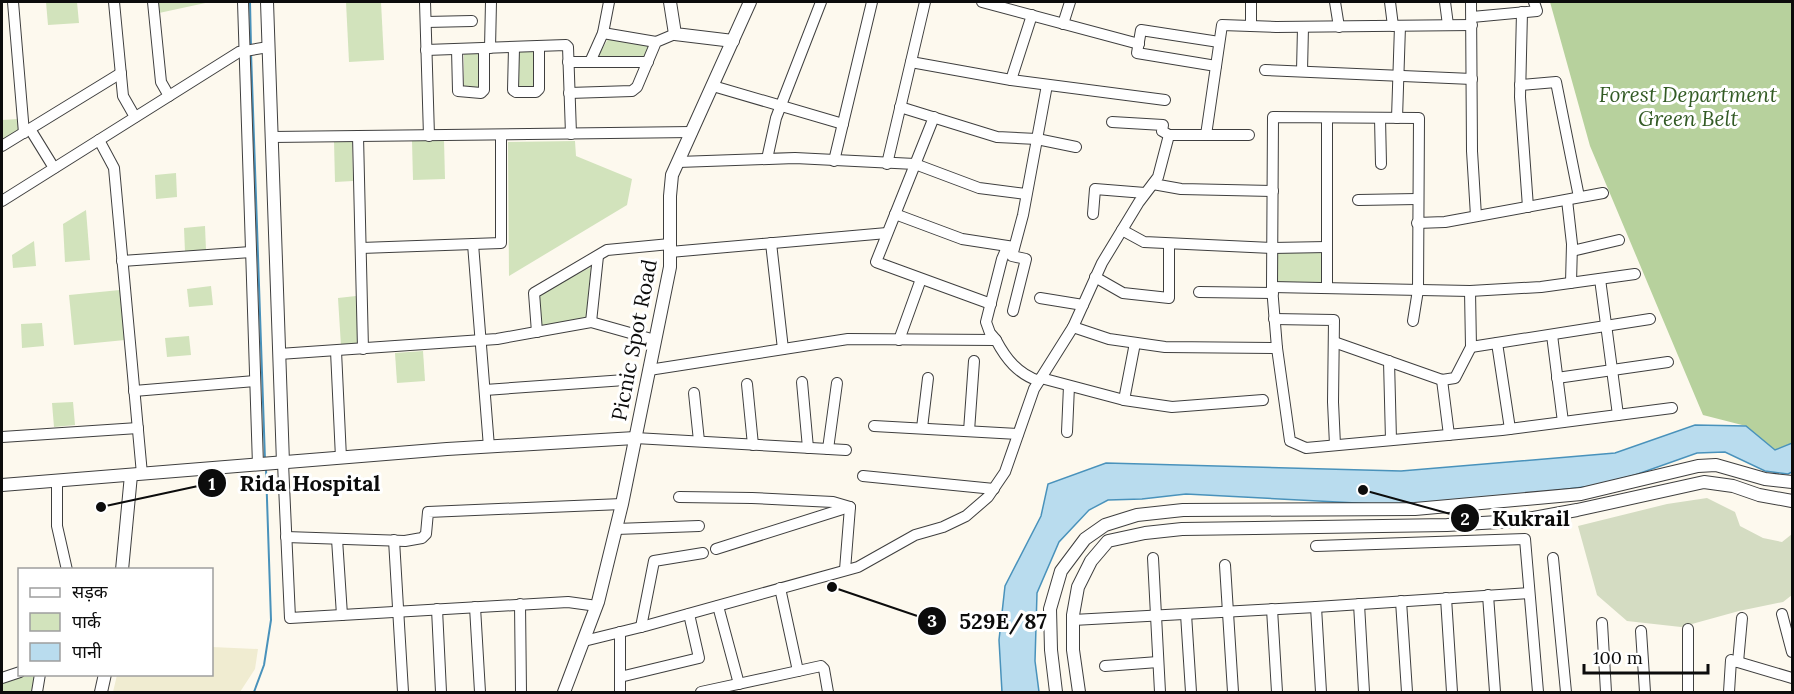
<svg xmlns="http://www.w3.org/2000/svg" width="1794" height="694" font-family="Lora,'Noto Sans Devanagari',serif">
	<rect width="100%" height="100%" fill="#fdf9ee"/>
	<path fill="#f0ecd1" d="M212 647 258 649 255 669 240 692H113L117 675 212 674Z"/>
	<g fill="#d2e3bc">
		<path d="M46 2H77L79 23 48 25Z"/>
		<path d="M158 2H210L159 13Z"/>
		<path d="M346 2H381L384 60 349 62Z"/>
		<path d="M610 36 650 45 645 60 597 57Z"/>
		<rect x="519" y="52" width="16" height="35"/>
		<path d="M464 54H480V88L464 89Z"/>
		<path d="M18 119 19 132 2 142V120Z"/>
		<path d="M352 140 353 181 335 182 334 141Z"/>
		<path d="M444 140 445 179 413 180 412 141Z"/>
		<path d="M575 141 576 156 632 179 627 205 509 276 508 142Z"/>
		<path d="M176 173 177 197 156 199 155 175Z"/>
		<path d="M86 210 90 260 65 262 63 224Z"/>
		<path d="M205 226 206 250 185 252 184 228Z"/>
		<path d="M34 241 36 266 13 268 12 255Z"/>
		<rect x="1277" y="252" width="45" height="32"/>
		<path d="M591 267 586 317 542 326 539 294Z"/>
		<path d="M211 286 213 305 189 307 187 289Z"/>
		<path d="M120 290 125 340 74 345 69 295Z"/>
		<path d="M356 296 359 345 341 346 338 298Z"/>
		<path d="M42 323 44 346 22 348 21 324Z"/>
		<path d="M189 336 191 355 167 357 165 338Z"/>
		<path d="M423 351 425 381 397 383 395 353Z"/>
		<path d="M73 402 75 425 54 427 52 403Z"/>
		<path d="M25 675H35L31 692H2V683Z"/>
	</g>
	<path fill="#b7d19d" d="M1550 2H1792V443L1775 450 1746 426 1703 415 1590 146Z"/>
	<path fill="#d4dcc2" d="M1707 498 1735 512 1740 526 1763 538 1782 542 1792 534V595L1783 602 1739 611 1681 627 1627 621 1597 595 1578 526 1667 504Z"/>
	<path fill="#b9dcee" stroke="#4992bb" stroke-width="1.5" d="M1695 425 1746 426 1775 450 1792 443V472L1788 474 1765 471 1725 452 1697 453 1635 475 1592 486 1500 497 1395 505 1186 494 1142 499 1108 500 1089 510 1059 542 1037 593 1035 661 1039 692H1002L999 640 1005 586 1041 516 1048 484 1106 463 1401 471 1615 453Z"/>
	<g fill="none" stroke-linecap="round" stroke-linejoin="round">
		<g stroke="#4992bb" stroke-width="2">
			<path d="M250 2 251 47"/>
			<path d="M251 52 265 460"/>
			<path d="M254 692 264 665 271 620 266 469"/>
		</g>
		<defs>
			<g id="minor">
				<path d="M13 2 24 133"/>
				<path d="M114 2 123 96 135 117"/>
				<path d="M153 2 161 82 169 96"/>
				<path d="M243 2 258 465"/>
				<path d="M425 2 429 136"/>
				<path d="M982 2 1139 44"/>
				<path d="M1335 2 1339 27"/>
				<path d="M1390 2 1393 26"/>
				<path d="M1445 2 1448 25"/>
				<path d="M1471 2 1472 151 1476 216"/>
				<path d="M1522 12 1520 97 1528 207"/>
				<path d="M1472 17 1537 11 1534 2"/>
				<path d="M426 22 472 21"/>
				<path d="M1063 24 1070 2"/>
				<path d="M1251 26V2"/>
				<path d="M603 33 656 42"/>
				<path d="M490 48 491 2"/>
				<path d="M514 48 513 90 516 92H536L539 89V47"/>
				<path d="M457 49 458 91 481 93 484 90V49"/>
				<path d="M426 50 566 45 568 47 571 134"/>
				<path d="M568 62H648"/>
				<path d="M590 62 603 33 609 2"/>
				<path d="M911 62 1011 80 1165 100"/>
				<path d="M1216 66 1137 53 1141 30 1219 42"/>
				<path d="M1265 70 1472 79"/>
				<path d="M1302 71 1303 27"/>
				<path d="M1011 80 1032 15"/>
				<path d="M1520 85 1556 82 1579 197"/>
				<path d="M713 86 843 124"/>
				<path d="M569 93 632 91 637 87 656 42 675 34"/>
				<path d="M900 107 997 137 1037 139 1076 147"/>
				<path d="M934 117 876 262 991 304"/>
				<path d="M1380 118 1381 164"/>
				<path d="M1397 118 1400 26"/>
				<path d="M1112 122 1163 125 1162 131 1169 135H1249"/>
				<path d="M30 129 54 168"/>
				<path d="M1206 135 1222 25 1276 27 1472 25"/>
				<path d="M358 136 363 349"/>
				<path d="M272 137 692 132"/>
				<path d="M99 140 114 168 142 474"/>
				<path d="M2 146 121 73"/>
				<path d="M767 159 776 118 821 2"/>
				<path d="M834 161 872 2"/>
				<path d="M678 162 795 158 915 164 979 188 1026 194"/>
				<path d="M887 164 925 2"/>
				<path d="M1153 184 1181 189 1273 191"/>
				<path d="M1358 200 1417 199"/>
				<path d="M1567 200 1572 244 1571 283"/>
				<path d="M2 201 239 52 268 47"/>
				<path d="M895 214 962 239 1014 247"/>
				<path d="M1093 214 1095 189 1145 193"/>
				<path d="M1417 223 1445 222 1603 193"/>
				<path d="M1122 230 1144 242 1272 248 1327 247"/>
				<path d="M771 243 783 349"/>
				<path d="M473 244 489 447"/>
				<path d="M361 248 501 243V135"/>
				<path d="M1572 251 1619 240"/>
				<path d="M670 252 887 233"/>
				<path d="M122 261 251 252"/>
				<path d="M1095 277 1123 293 1169 298V244"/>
				<path d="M1600 279 1618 415"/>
				<path d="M1272 287 1470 291 1541 287 1635 274"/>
				<path d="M1327 288V118"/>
				<path d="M1199 292 1273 293"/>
				<path d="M1040 298 1083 305"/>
				<path d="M1013 311 1026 259 1012 256 1023 215 1047 85"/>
				<path d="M1274 319 1334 320 1333 402 1335 445"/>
				<path d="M1413 321 1418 290 1419 118 1273 117 1272 287 1277 348 1290 441 1306 448 1502 430 1672 408"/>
				<path d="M591 322 598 256"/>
				<path d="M1073 327 1109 339 1165 347 1277 348"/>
				<path d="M537 332 534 293 607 250 670 244"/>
				<path d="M1552 335 1563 422"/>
				<path d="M899 340 921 279"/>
				<path d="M996 340 990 333 986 322 1002 259 1005 252 1013 254"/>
				<path d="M1334 342 1442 380 1455 378 1471 347 1470 291"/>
				<path d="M1497 343 1510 429"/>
				<path d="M1471 347 1650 319"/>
				<path d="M336 351 341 458"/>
				<path d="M279 354 497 339 591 322 655 340"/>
				<path d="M1389 361 1391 440"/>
				<path d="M649 370 848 339 996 340C1006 359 1018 374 1039 381"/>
				<path d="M1041 378 1124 400 1172 407 1263 400"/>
				<path d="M1557 378 1668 362"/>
				<path d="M1442 380 1449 435"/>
				<path d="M802 382 808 448"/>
				<path d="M747 384 753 445"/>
				<path d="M485 390 625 380"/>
				<path d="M134 391 255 381"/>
				<path d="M694 393 699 441"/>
				<path d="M1124 400 1135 343"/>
				<path d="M874 426 1018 434"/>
				<path d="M922 428 928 378"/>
				<path d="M969 431 974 361"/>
				<path d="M1067 432 1069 386"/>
				<path d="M2 437 138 428"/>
				<path d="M635 438 846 450"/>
				<path d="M828 449 837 383"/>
				<path d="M283 463 290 618 568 602 597 606"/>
				<path d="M863 476 994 489"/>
				<path d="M57 481V526L67 570"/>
				<path d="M679 497 752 498 833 502 850 507"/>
				<path d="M616 529 699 526"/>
				<path d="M286 537 405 541 422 538 426 534 428 512 622 504"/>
				<path d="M337 539 342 615"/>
				<path d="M394 540 403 692"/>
				<path d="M1316 546 1525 539 1538 692"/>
				<path d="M716 549 849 507"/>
				<path d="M1153 558 1160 692"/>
				<path d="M1553 558 1566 692"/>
				<path d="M1225 565 1233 692"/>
				<path d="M845 570 850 507"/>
				<path d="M780 588 798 671"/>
				<path d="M1488 595 1495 692"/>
				<path d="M1446 598 1452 692"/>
				<path d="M1401 601 1407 692"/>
				<path d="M520 604 521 692"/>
				<path d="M1359 604 1364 692"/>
				<path d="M718 606 739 684"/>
				<path d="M475 607 480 692"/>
				<path d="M1316 607 1321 692"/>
				<path d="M437 609 441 692"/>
				<path d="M1272 609 1277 692"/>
				<path d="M1186 614 1191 692"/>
				<path d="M1782 614 1792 652"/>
				<path d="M1073 620 1316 607 1529 593"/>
				<path d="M1602 623 1606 692"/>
				<path d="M641 627 654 561 703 553"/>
				<path d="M1688 629V692"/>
				<path d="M1641 631 1645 692"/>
				<path d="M584 641 645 626 858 567 915 535 943 527 966 516 988 497 1005 472 1034 389 1073 327 1102 263 1139 202 1158 177 1169 135"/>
				<path d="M1738 662 1742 618"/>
				<path d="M1105 666 1158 662"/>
				<path d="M620 677 699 658 689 614"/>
				<path d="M2 678 20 672"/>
				<path d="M37 692 40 674"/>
				<path d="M620 692V632"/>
				<path d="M701 692 821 666 824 669 828 692"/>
				<path d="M1729 692 1731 660 1792 678"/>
			</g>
			<g id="tertiary">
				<path d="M267 2 283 463"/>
				<path d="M670 2 675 34 733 41"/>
				<path d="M2 485 447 449 635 438"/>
				<path d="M122 570 131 475"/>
				<path d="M101 692 105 674"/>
				<path d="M564 692 598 602 622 504 670 267V196L672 175 750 2"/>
				<path d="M1056 692 1051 650 1050 609 1061 571 1085 539 1105 525 1137 515 1183 510 1415 509 1581 494 1698 466 1716 465 1765 479 1792 482"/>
				<path d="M1079 692 1073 650V615L1078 587 1091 561 1108 541 1145 533 1182 529 1447 525 1516 521 1577 510 1704 482 1733 486 1759 495 1792 501"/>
			</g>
		</defs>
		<use href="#minor" stroke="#3f3f3f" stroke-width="12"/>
		<use href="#tertiary" stroke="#3f3f3f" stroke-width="14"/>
		<use href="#minor" stroke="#fff" stroke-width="10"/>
		<use href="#tertiary" stroke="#fff" stroke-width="12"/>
	</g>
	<g text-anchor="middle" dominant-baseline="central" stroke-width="6" stroke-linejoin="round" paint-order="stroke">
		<g font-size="21" font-style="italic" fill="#335b25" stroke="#fff">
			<text x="1688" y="94">Forest Department<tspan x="1688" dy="24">Green Belt</tspan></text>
		</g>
		<g font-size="21" fill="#0c0c0c" stroke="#fff">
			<text transform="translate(634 340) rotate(-79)">Picnic Spot Road</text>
		</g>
	</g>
	<path fill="none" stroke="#0c0c0c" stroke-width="2" d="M101 507L212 483M1363 490L1465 518M832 587L932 621"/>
	<g fill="#0c0c0c" stroke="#fff" stroke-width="2">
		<circle cx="101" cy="507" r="6"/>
		<circle cx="1363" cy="490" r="6"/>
		<circle cx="832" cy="587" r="6"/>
		<circle cx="212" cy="483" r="15"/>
		<circle cx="1465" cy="518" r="15"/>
		<circle cx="932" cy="621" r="15"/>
	</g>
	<g font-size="18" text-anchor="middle" font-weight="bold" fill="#fff">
		<text x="212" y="490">1</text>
		<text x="1465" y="525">2</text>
		<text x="932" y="627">3</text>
	</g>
	<g font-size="22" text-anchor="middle" font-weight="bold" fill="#0c0c0c" stroke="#fff" stroke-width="6" stroke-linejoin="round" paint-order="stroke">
		<text x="310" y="491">Rida Hospital</text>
		<text x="1531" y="526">Kukrail</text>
		<text x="1003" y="629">529E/87</text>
	</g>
	<rect width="1794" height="694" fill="none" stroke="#0c0c0c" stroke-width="6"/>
	<rect x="18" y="568" width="195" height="108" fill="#ffffff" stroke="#9e9e9e" stroke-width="1.5"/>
	<rect x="30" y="588" width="30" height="9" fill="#ffffff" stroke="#9e9e9e" stroke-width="1.5"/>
	<text x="72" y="598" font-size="18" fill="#0c0c0c">सड़क</text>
	<rect x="30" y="613" width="30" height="18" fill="#d2e3bc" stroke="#9e9e9e" stroke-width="1.5"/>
	<text x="72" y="628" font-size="18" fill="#0c0c0c">पार्क</text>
	<rect x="30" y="643" width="30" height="18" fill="#b9dcee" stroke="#9e9e9e" stroke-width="1.5"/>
	<text x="72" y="658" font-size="18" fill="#0c0c0c">पानी</text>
	<path d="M1584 664v9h124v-9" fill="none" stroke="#0c0c0c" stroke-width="3"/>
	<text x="1593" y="664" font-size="18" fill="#0c0c0c" stroke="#ffffff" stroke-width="4.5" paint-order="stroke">100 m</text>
</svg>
